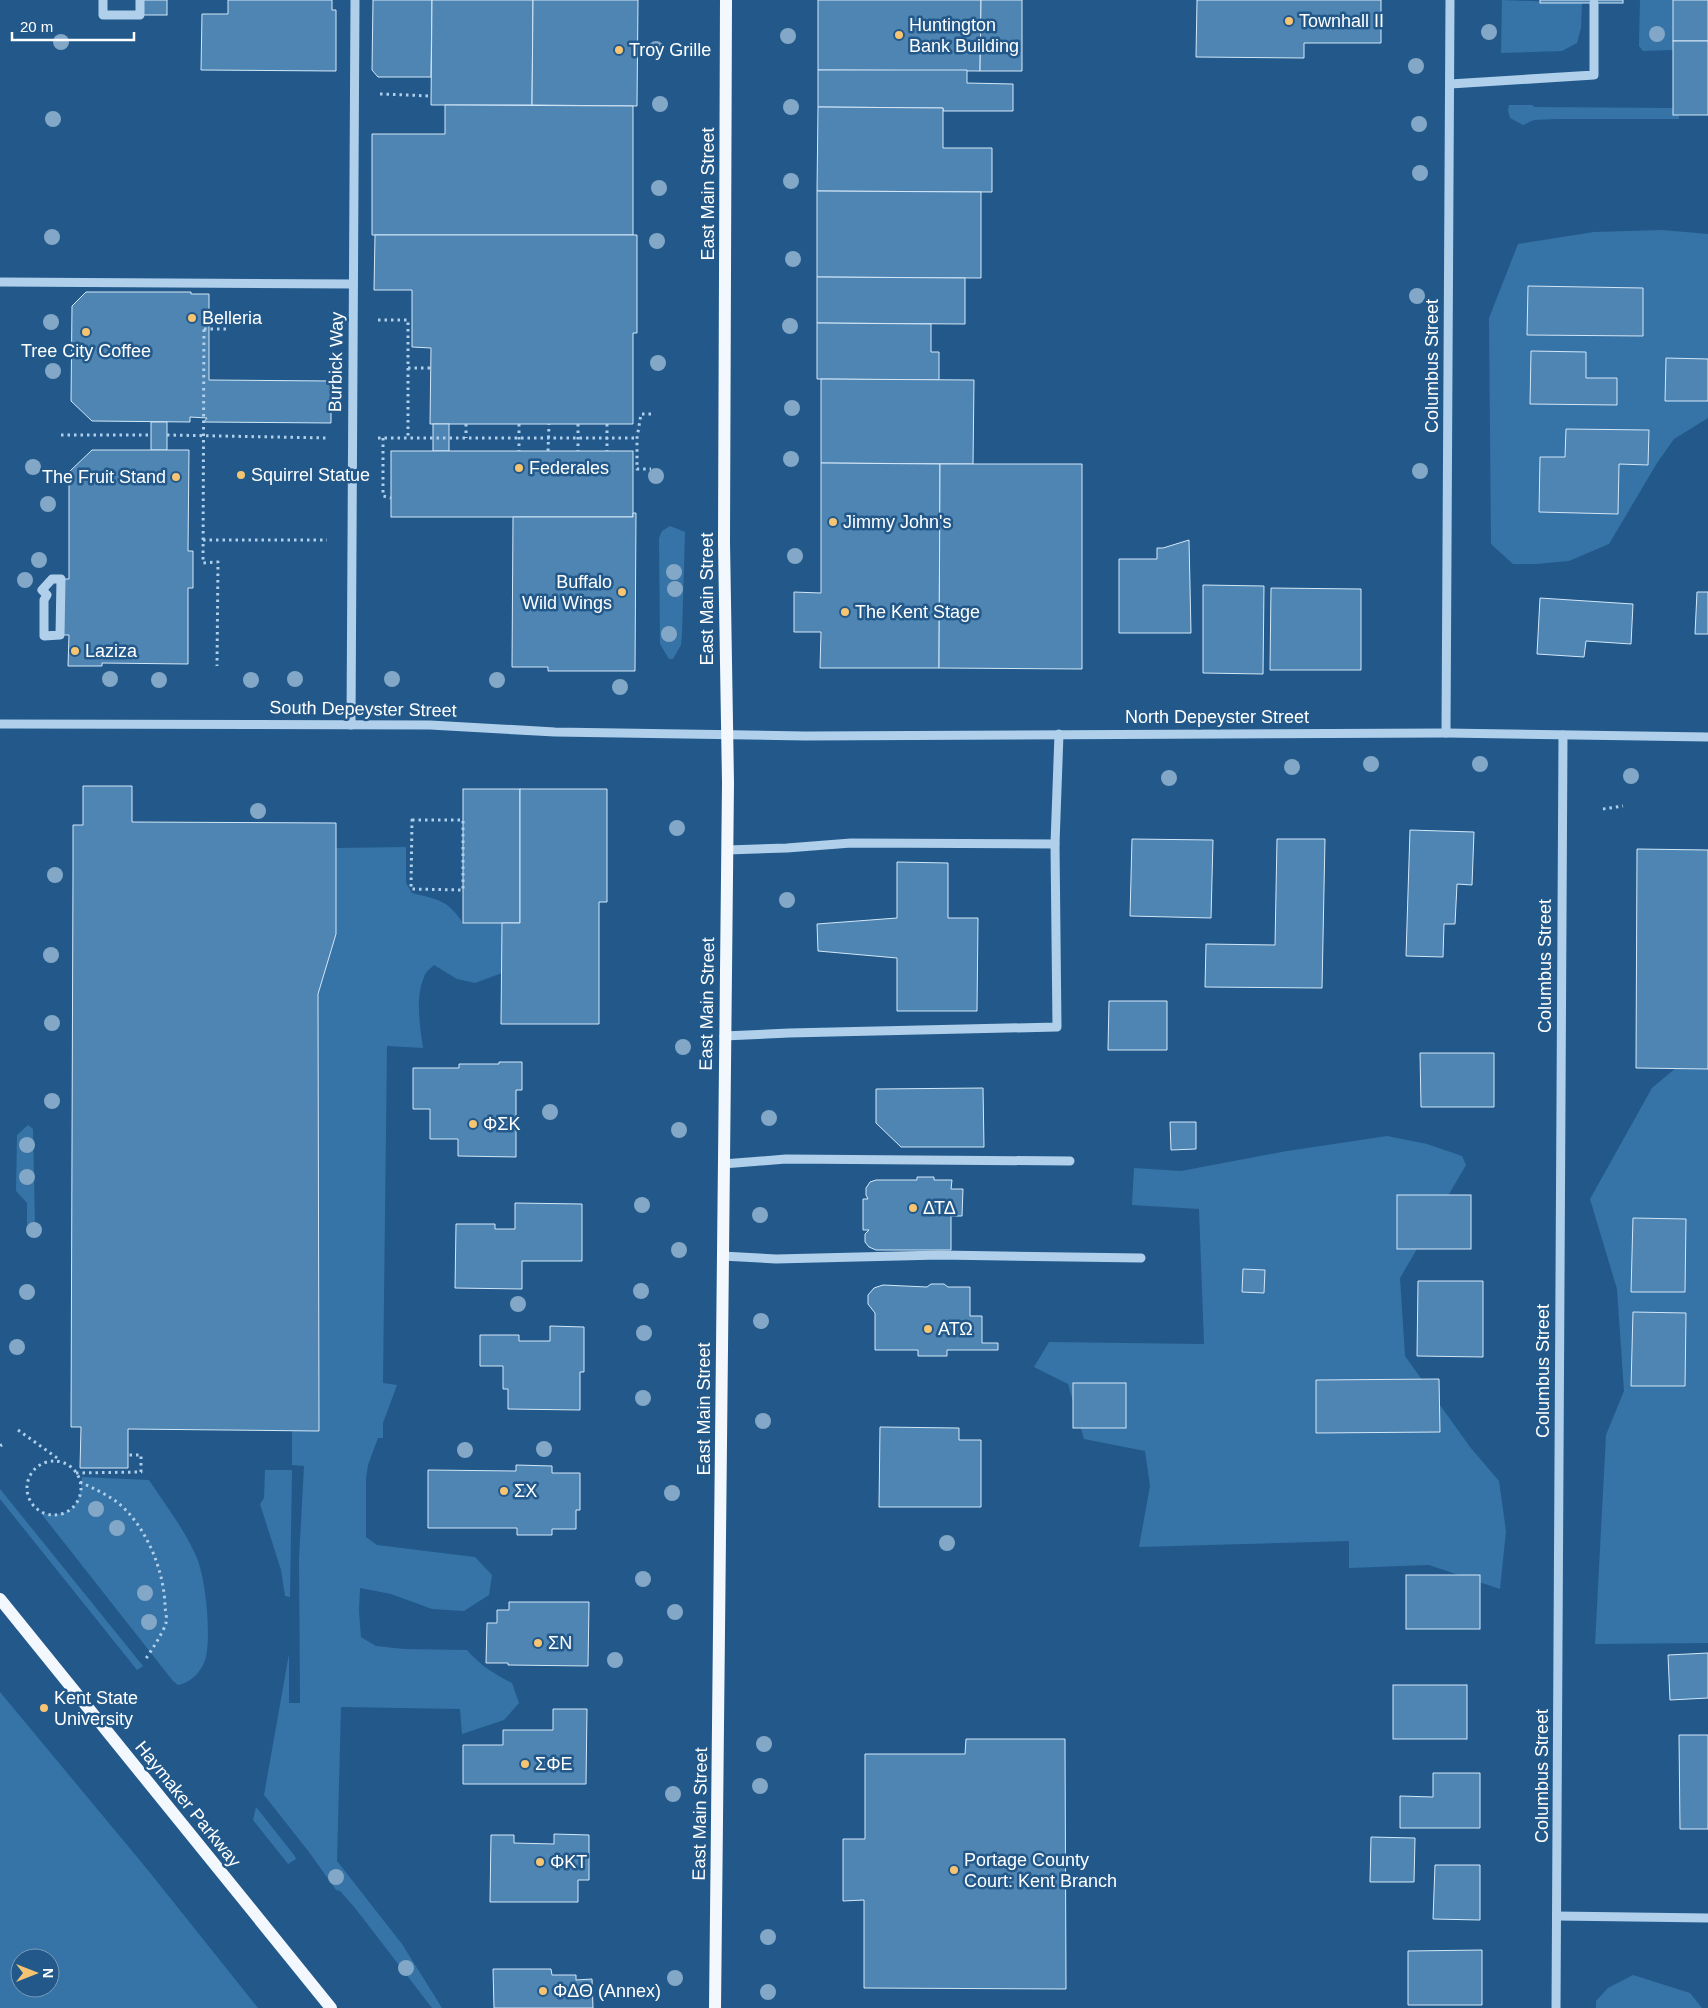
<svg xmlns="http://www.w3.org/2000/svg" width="1708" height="2008" font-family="Helvetica,sans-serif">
	<rect width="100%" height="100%" fill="#22598a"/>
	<g fill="#3673a7" fill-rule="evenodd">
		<path d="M1502 0 1582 3 1581 28 1577 43 1562 51 1501 53Z"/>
		<path d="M1640 0H1673V50L1643 51 1639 46Z"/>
		<path d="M1509 105H1532L1535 107 1673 108V114L1679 115V119H1556L1534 120 1523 125 1510 118 1508 110Z"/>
		<path d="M1662 230 1708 234V418L1674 439 1657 463 1609 544 1569 561 1536 564H1513L1491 544 1489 318 1518 244 1594 232Z"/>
		<path d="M670 526 685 532 682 634 681 645 673 659H669L660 644 659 538 662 531Z"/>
		<path d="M406 847V883L412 893C438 900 447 899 463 923H502V973L475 983 457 979 434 965C431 968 425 972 424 977 415 998 420 1026 423 1048L387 1046 383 1383 397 1385 383 1423V1438H378L368 1465 366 1478V1537L377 1545 475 1557 492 1575 489 1595 464 1611 432 1609 391 1594 360 1588 359 1611 361 1637 376 1646 404 1649 467 1650C480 1665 494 1674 512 1683L519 1703 504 1720 462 1734 460 1709 341 1707 337 1861 402 1944 442 2008H432L355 1908 340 1891 336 1890 309 1852 264 1795 289 1654V1703H300L299 1559 304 1466 292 1465V1431H319L318 994 336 934V848Z"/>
		<path d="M1708 1041V1643L1595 1644 1606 1435 1624 1391 1617 1289 1590 1199 1652 1088Z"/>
		<path d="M28 1125 33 1129 35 1224H27V1203L16 1191 17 1135Z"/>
		<path d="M1387 1136 1427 1144 1462 1156 1466 1165 1400 1278 1405 1356 1470 1447 1499 1481 1506 1531 1500 1589 1429 1565 1349 1568V1541L1139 1547 1150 1486 1145 1451 1084 1439 1068 1384 1034 1367 1049 1342 1204 1344 1199 1209 1132 1205 1134 1168 1181 1171 1287 1151Z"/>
		<path d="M265 1470H292L290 1597 285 1596 281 1570 260 1504 264 1498Z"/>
		<path d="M82 1477 149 1480C166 1506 185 1530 197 1558 206 1581 211 1633 206 1657 203 1670 191 1683 178 1685L173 1681 40 1512C55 1518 74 1514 79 1497 81 1491 81 1484 82 1477Z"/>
		<path d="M0 1489 143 1666 137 1670 0 1499Z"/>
		<path d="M0 1692 147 1869 258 2008H0ZM20 1958H50V1988H20Z"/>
		<path d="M256 1807 294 1855 296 1859 288 1864 253 1820Z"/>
		<path d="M1633 1975 1690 1993 1702 2008H1596V2001L1608 1988Z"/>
	</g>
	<g fill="#4f85b3" stroke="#d3e7f8">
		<rect x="140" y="0" width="27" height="15"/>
		<path d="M228 0H332V10H336V71L201 70 202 14H228Z"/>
		<path d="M373 0H432L431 77H378L372 70Z"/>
		<path d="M432 0H533L532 105H431Z"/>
		<path d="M533 0H638L637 106 532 105Z"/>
		<path d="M818 0H981L980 71 818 70Z"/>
		<path d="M981 0H1022V71H980Z"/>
		<path d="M1197 0H1381V43H1304V58L1196 57Z"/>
		<rect x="1540" y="0" width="83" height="3"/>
		<rect x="1673" y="0" width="35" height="41"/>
		<rect x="1673" y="41" width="35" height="74"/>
		<path d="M818 70H967V83L1013 84V111H943V108L818 107Z"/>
		<path d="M445 105 633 106V235H372V134H445Z"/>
		<path d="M818 107 943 108V148H992V192L817 191Z"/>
		<path d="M817 191 981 192V278L817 277Z"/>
		<path d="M375 235H637V333H633V424H430L431 348 412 347V290H374Z"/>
		<path d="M817 277 965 278V324L817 323Z"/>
		<path d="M1528 286 1643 288V336L1527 335Z"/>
		<path d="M86 292H191V294H209V380L331 381V423L204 422 207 418 190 417V422L92 421 71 401 72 306Z"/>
		<path d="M817 323 931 324V352H939V380L817 379Z"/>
		<path d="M1531 351 1586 352V378H1617V405L1530 404Z"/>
		<path d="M1666 358 1708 359V401H1665Z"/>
		<path d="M821 379 974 380 973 464 821 463Z"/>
		<rect x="151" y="422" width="16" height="28"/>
		<rect x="433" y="424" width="16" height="27"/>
		<path d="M1566 429 1649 430 1648 465 1619 464 1618 514 1539 512 1540 457H1565Z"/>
		<path d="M92 450H189L188 551H193V588H188V664L102 663V666H68L69 635H60L61 579H69V472Z"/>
		<rect x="391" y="451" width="242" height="66"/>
		<path d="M821 463 940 464 939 668H820L821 632H794V592L821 593Z"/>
		<path d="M940 464H1082V669L939 668Z"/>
		<path d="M633 513H636L635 671H548V667H512L513 517H633Z"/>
		<path d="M1189 540 1191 633H1119V559H1157V548H1163Z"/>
		<path d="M1203 585 1264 586 1263 674 1203 673Z"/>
		<path d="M1271 588 1361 589V670H1270Z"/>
		<path d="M1697 592H1708V634H1695Z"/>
		<path d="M1540 598 1633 604 1631 644 1586 641 1584 657 1537 654Z"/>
		<path d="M83 786H132V822L336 823V934L318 994 319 1431 128 1429V1468H80L81 1427H71L73 867V825H83Z"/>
		<rect x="463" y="789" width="57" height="134"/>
		<path d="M520 789H607V902H599V1024H501L502 923H520Z"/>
		<path d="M1410 830 1474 832 1472 885 1457 884 1455 924H1444L1443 957 1406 956Z"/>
		<path d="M1132 839 1213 840 1211 918 1130 916Z"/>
		<path d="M1277 839H1325L1322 988 1205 987 1206 944 1275 945Z"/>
		<path d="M1637 849 1708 850V1069L1636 1068Z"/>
		<path d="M897 862 948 863V918H978L977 1011H897V958L818 951 817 924 897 918Z"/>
		<path d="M1109 1001H1167V1050H1108Z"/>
		<path d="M1420 1053H1494V1107H1421Z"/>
		<path d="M499 1062H522V1090H516V1157L458 1156V1139H430V1109H413V1068H459V1064H499Z"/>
		<path d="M983 1088 984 1147H901L876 1123V1089Z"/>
		<path d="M1170 1122H1196V1149L1171 1150Z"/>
		<path d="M917 1177H934V1180H952L951 1189H963L962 1216H951V1250H876L869 1247 865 1242V1234L869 1230H863V1199H868L866 1195V1188L870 1182 876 1180H917Z"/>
		<rect x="1397" y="1195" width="74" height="54"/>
		<path d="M515 1203 582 1204V1261H522V1289L455 1288 456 1224H495V1229H515Z"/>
		<path d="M1633 1218 1686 1219 1685 1292H1631Z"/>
		<path d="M1243 1269 1265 1270 1264 1293 1242 1292Z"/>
		<path d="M1418 1281H1483V1357L1417 1356Z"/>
		<path d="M931 1284H944L948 1287H970V1316H982V1343H998V1350H947V1356H918V1350H875V1313L868 1304V1295L874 1288 883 1285 927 1287Z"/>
		<path d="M1633 1312 1686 1313 1685 1386H1631Z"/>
		<path d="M550 1326 584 1327V1372H580V1410L508 1409V1389H503V1366H480V1335H519V1341H550Z"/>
		<path d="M1439 1379 1440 1432 1316 1433V1380Z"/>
		<rect x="1073" y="1383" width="53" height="45"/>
		<path d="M880 1427 959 1428V1440H981V1507H879Z"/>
		<path d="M516 1465 552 1466V1473H580V1510H576V1529H552V1535H517V1528H428V1470L516 1471Z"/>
		<rect x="1406" y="1575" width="74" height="54"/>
		<path d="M509 1602H589L588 1666 508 1665V1663H486L487 1623H497V1610H509Z"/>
		<path d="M1708 1653V1698L1670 1700 1668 1655Z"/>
		<rect x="1393" y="1685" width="74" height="54"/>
		<path d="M553 1709H587L586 1784H463V1745H503V1730H553Z"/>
		<path d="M1679 1735H1708V1829H1680Z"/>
		<path d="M966 1739H1065L1066 1989 864 1988V1900L843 1901V1839H865V1754H965Z"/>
		<path d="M1433 1773H1480V1828H1400V1796L1433 1797Z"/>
		<path d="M554 1834 589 1835V1880H578V1902H490L491 1835H514V1843L554 1844Z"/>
		<path d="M1371 1837 1415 1838 1414 1882H1370Z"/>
		<path d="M1435 1865H1480V1920L1433 1919Z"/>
		<path d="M1482 1950V2005H1408V1951Z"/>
		<path d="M493 1969H551L552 1975H576V1980L592 1979 593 2008H494Z"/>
	</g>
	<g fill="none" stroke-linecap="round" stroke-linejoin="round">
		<g stroke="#afcfeb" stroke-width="3" stroke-dasharray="2.5 4" stroke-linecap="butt">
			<path d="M380 94 431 96"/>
			<path d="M204 310 203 563 218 562 217 666"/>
			<path d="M378 320H408V438"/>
			<path d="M204 329H226"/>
			<path d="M408 368H431"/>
			<path d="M651 414H641L637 438V469H651"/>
			<path d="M466 424V438"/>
			<path d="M519 424V451"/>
			<path d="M578 424V451"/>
			<path d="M607 424V451"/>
			<path d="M61 435H151"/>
			<path d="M167 435 327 438"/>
			<path d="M378 438H637"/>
			<path d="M383 438V496L391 498"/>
			<path d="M548 451 549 424"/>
			<path d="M203 540H327"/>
			<path d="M1603 809 1623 806"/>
			<path d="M412 820H463V890L411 889Z"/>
			<path d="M18 1430 60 1460"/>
			<path d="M0 1444 1 1446 0 1447"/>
			<circle cx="54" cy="1488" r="27"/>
			<path d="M76 1473 141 1472V1455H128"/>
			<path d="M80 1482C93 1488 106 1494 117 1502 146 1525 165 1572 165 1608 166 1612 167 1619 166 1623 163 1633 151 1651 145 1660"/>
		</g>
		<g stroke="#afcfeb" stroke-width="9">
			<path d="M103 0V15H140V0"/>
			<path d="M1450 84 1594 75V3"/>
			<path d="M0 282 353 284"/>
			<path d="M52 579H61L60 635 44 636V600L47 595 42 590Z"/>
			<path d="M0 724 430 725 555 732 805 736 1446 733 1708 737"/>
			<path d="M351 725 355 0"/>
			<path d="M1446 733 1450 0"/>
			<path d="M727 850 787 848 851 843 1055 844"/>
			<path d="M724 1036 789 1033 1057 1027 1055 844 1059 734"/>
			<path d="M723 1164 786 1159 1070 1161"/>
			<path d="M722 1256 776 1259 940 1255 1141 1258"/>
			<path d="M1557 1916 1708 1918"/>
			<path d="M1556 2008 1563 735"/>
		</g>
		<g stroke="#f3f8fe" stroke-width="12">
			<path d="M0 1599 331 2008"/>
			<path d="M715 2008 728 783 724 542 726 0"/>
		</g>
	</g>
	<g fill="#83a7c6">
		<circle cx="1489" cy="32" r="8"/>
		<circle cx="1657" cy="34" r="8"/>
		<circle cx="788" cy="36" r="8"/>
		<circle cx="61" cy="42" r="8"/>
		<circle cx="656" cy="49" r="8"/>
		<circle cx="1416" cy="66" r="8"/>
		<circle cx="660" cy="104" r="8"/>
		<circle cx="791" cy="107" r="8"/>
		<circle cx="53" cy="119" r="8"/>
		<circle cx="1419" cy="124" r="8"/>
		<circle cx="1420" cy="173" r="8"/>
		<circle cx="791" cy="181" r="8"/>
		<circle cx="659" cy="188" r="8"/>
		<circle cx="52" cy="237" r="8"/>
		<circle cx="657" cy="241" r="8"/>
		<circle cx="793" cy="259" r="8"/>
		<circle cx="1417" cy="296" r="8"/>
		<circle cx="51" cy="322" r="8"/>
		<circle cx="790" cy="326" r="8"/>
		<circle cx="658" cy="363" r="8"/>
		<circle cx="53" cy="371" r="8"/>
		<circle cx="792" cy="408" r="8"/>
		<circle cx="791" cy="459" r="8"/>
		<circle cx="33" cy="467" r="8"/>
		<circle cx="1420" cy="471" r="8"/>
		<circle cx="656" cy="476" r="8"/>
		<circle cx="48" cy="504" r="8"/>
		<circle cx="795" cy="556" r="8"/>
		<circle cx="39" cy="560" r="8"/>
		<circle cx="674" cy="572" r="8"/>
		<circle cx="25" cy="580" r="8"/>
		<circle cx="675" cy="589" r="8"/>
		<circle cx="669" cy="634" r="8"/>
		<circle cx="110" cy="679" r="8"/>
		<circle cx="295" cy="679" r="8"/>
		<circle cx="392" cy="679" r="8"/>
		<circle cx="159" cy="680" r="8"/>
		<circle cx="251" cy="680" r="8"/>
		<circle cx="497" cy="680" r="8"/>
		<circle cx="620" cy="687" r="8"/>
		<circle cx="1371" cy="764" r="8"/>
		<circle cx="1480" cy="764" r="8"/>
		<circle cx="1292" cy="767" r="8"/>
		<circle cx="1631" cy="776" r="8"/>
		<circle cx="1169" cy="778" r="8"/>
		<circle cx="258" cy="811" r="8"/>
		<circle cx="677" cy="828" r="8"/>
		<circle cx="55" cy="875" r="8"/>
		<circle cx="787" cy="900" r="8"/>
		<circle cx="51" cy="955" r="8"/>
		<circle cx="52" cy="1023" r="8"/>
		<circle cx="683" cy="1047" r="8"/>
		<circle cx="52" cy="1101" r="8"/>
		<circle cx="550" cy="1112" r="8"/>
		<circle cx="769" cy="1118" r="8"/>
		<circle cx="679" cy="1130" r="8"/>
		<circle cx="27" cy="1145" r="8"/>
		<circle cx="27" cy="1177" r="8"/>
		<circle cx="642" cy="1205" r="8"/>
		<circle cx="760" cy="1215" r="8"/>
		<circle cx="34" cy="1230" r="8"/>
		<circle cx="679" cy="1250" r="8"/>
		<circle cx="641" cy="1291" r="8"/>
		<circle cx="27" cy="1292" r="8"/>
		<circle cx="518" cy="1304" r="8"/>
		<circle cx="761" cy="1321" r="8"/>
		<circle cx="644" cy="1333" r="8"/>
		<circle cx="17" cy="1347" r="8"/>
		<circle cx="643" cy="1398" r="8"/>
		<circle cx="763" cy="1421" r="8"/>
		<circle cx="544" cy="1449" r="8"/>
		<circle cx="465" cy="1450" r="8"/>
		<circle cx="672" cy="1493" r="8"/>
		<circle cx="96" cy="1509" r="8"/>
		<circle cx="117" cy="1528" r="8"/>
		<circle cx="947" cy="1543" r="8"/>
		<circle cx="643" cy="1579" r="8"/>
		<circle cx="145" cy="1593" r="8"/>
		<circle cx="675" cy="1612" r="8"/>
		<circle cx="149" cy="1622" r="8"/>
		<circle cx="615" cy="1660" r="8"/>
		<circle cx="764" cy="1744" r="8"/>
		<circle cx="760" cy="1786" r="8"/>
		<circle cx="673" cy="1794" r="8"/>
		<circle cx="336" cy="1877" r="8"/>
		<circle cx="768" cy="1937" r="8"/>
		<circle cx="406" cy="1968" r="8"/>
		<circle cx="675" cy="1978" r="8"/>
		<circle cx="768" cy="1992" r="8"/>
	</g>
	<g fill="#f7c471" stroke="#22598a" stroke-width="2">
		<circle cx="1289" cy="21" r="5"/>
		<circle cx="899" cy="35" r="5"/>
		<circle cx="619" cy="50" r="5"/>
		<circle cx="192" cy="318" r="5"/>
		<circle cx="86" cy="332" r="5"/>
		<circle cx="519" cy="468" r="5"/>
		<circle cx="241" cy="475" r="5"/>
		<circle cx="176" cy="477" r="5"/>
		<circle cx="833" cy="522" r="5"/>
		<circle cx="622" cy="592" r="5"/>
		<circle cx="845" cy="612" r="5"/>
		<circle cx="75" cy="651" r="5"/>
		<circle cx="473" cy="1124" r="5"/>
		<circle cx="913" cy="1208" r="5"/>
		<circle cx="928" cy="1329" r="5"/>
		<circle cx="504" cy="1491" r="5"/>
		<circle cx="538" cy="1643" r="5"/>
		<circle cx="44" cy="1708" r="5"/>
		<circle cx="525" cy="1764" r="5"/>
		<circle cx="540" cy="1862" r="5"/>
		<circle cx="954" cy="1870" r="5"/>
		<circle cx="543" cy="1991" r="5"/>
	</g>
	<g text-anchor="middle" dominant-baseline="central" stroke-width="5" stroke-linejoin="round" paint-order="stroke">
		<g font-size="18" fill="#fff" stroke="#22598a" text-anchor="start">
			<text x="1299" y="21">Townhall II</text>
			<text x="909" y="25">Huntington<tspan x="909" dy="21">Bank Building</tspan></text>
			<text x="629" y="50">Troy Grille</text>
			<text x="202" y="318">Belleria</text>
			<text x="86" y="351" text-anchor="middle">Tree City Coffee</text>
			<text x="529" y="468">Federales</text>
			<text x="251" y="475">Squirrel Statue</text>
			<text x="166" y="477" text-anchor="end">The Fruit Stand</text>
			<text x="843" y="522">Jimmy John's</text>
			<text x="612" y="582" text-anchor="end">Buffalo<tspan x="612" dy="21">Wild Wings</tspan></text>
			<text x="855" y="612">The Kent Stage</text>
			<text x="85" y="651">Laziza</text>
			<text x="483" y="1124">ΦΣΚ</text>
			<text x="923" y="1208">ΔΤΔ</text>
			<text x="938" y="1329">ΑΤΩ</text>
			<text x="514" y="1491">ΣΧ</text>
			<text x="548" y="1643">ΣΝ</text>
			<text x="54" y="1698">Kent State<tspan x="54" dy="21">University</tspan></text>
			<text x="535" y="1764">ΣΦΕ</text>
			<text x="964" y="1860">Portage County<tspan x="964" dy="21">Court: Kent Branch</tspan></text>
			<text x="550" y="1862">ΦΚΤ</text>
			<text x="553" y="1991">ΦΔΘ (Annex)</text>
		</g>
		<g font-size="18" fill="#fff" stroke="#22598a">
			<text transform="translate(708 194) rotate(-90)">East Main Street</text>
			<text transform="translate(336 362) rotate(-89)">Burbick Way</text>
			<text transform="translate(1432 366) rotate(-90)">Columbus Street</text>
			<text transform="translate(707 599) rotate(-90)">East Main Street</text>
			<text transform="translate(363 709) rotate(1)">South Depeyster Street</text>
			<text x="1217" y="717">North Depeyster Street</text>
			<text transform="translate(1545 966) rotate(-90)">Columbus Street</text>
			<text transform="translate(707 1004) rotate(-89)">East Main Street</text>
			<text transform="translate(1543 1371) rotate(-90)">Columbus Street</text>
			<text transform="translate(704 1409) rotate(-90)">East Main Street</text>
			<text transform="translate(1542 1776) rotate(-90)">Columbus Street</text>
			<text transform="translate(188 1804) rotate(51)">Haymaker Parkway</text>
			<text transform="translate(700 1814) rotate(-89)">East Main Street</text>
		</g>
	</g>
	<g transform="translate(35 1973) rotate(90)"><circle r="24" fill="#22598a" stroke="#7a9bb9"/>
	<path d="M0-4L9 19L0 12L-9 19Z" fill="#f7c471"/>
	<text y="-8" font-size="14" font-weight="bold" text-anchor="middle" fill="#ffffff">N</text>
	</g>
	<path d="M12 32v8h122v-8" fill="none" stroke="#ffffff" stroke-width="2.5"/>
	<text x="20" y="32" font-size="15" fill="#ffffff" stroke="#22598a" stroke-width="4" paint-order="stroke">20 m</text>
</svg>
